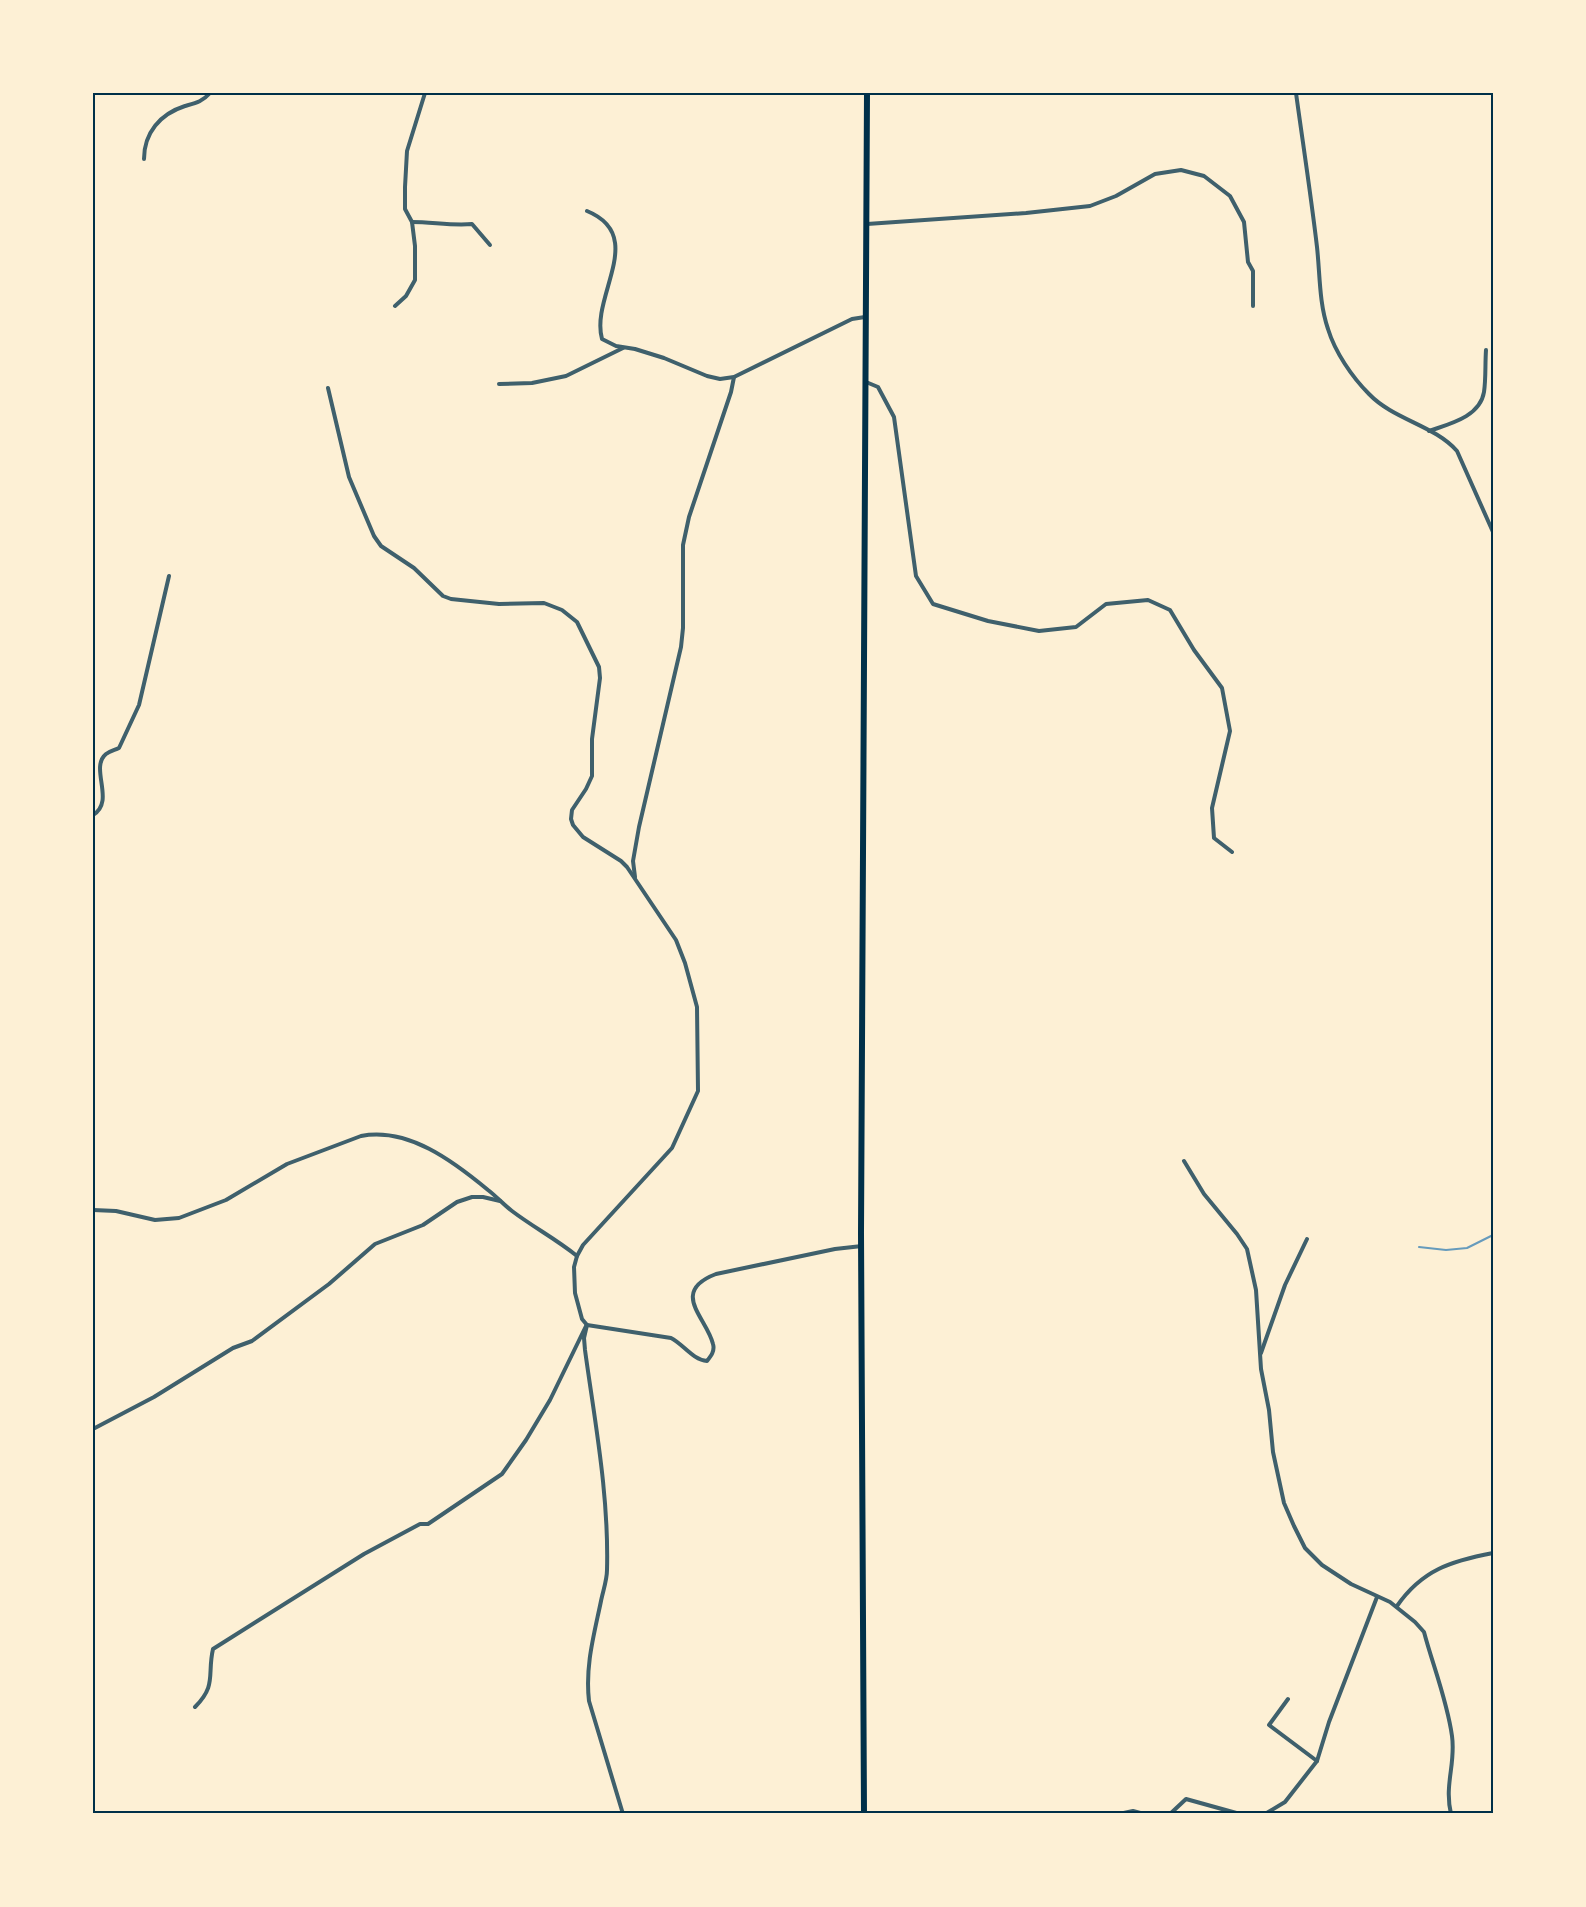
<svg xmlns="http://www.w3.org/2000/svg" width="1586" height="1907" font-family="Signika,sans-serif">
	<rect width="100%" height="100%" fill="#fdf0d5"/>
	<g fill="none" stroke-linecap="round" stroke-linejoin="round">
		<path stroke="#669bbc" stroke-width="2" d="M1419 1247 1446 1250 1467 1248 1493 1235"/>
		<g stroke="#3f606c" stroke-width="4">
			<path d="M1296 93C1303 144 1311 196 1317 247 1320 274 1319 303 1328 329 1335 352 1352 377 1369 394 1394 420 1434 425 1457 451L1493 532"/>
			<path d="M144 159C144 133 160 114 185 106 196 103 202 102 210 93"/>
			<path d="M587 211C648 236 590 296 602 339L616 346 635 349 664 358 707 376 720 379 734 377 852 319 865 317"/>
			<path d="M412 222C432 222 453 226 472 224L490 245"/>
			<path d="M867 224 1026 213 1090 206 1116 196 1155 174 1181 170 1204 176 1230 196 1244 222 1248 262 1253 271V306"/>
			<path d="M395 306 406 296 415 280V246L412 222 405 209V187L407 151 425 93"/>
			<path d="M866 382 878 387 894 417 916 576 933 604 988 621 1039 631 1076 627 1106 604 1148 600 1170 610 1194 650 1222 688 1230 731 1212 808 1214 838 1232 852"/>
			<path d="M499 384 532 383 566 376 623 348"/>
			<path d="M328 388 349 477 374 536 381 546 414 568 443 596 451 599 499 604 544 603 562 610 577 622 599 667 600 678 592 739V776L586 789 572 810 571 819 573 825 583 837 621 861 627 867 676 940 685 963 697 1007 698 1091 672 1148 583 1245 577 1256 574 1267 575 1293 582 1319 587 1325 584 1338 585 1350C595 1423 609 1495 607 1570 607 1580 603 1591 601 1601 594 1635 585 1666 589 1701L623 1814"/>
			<path d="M1429 431C1449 424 1480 417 1484 392 1486 379 1485 364 1486 350"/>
			<path d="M93 815C116 801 89 768 106 754 110 751 115 750 119 748L139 705 169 576"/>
			<path d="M635 877 633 861 639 827 681 647 683 628V545L689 517 731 392 734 377"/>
			<path d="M1184 1161 1204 1194 1237 1234 1247 1249 1256 1290 1261 1369 1269 1410 1273 1452 1284 1503 1294 1526 1305 1548 1322 1565 1351 1584 1390 1602 1415 1622 1424 1632C1433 1666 1447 1700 1452 1736 1456 1764 1444 1784 1451 1814"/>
			<path d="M93 1210 116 1211 155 1220 179 1218 226 1200 287 1164 361 1136C408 1127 453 1161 488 1190 496 1196 504 1205 512 1211 533 1227 556 1239 577 1256"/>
			<path d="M587 1325 671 1338C683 1344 693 1360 707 1361 711 1356 715 1351 713 1344 707 1318 669 1292 716 1274L835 1249 862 1246"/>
			<path d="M1261 1353 1285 1285 1307 1239"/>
			<path d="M93 1429 154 1397 233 1348 252 1341 329 1284 375 1244 423 1225 457 1202 472 1197H483L500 1201"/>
			<path d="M1397 1606C1422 1570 1451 1561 1493 1553"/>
			<path d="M1288 1699 1269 1725 1317 1761"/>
			<path d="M195 1707C217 1685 207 1675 213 1649L364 1554 420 1524H428L502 1474 526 1440 550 1400 586 1326"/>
			<path d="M1119 1814 1133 1811 1144 1814"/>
			<path d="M1170 1814 1186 1799 1240 1814"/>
			<path d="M1265 1814 1285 1802 1317 1761 1329 1722 1377 1597"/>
		</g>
		<path stroke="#003049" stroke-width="6" d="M864 1814 861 1233 867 93"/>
	</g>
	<rect width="1586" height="1907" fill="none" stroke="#fdf0d5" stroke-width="189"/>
	<rect x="94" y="94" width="1398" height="1718" fill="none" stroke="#003049" stroke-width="2"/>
</svg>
